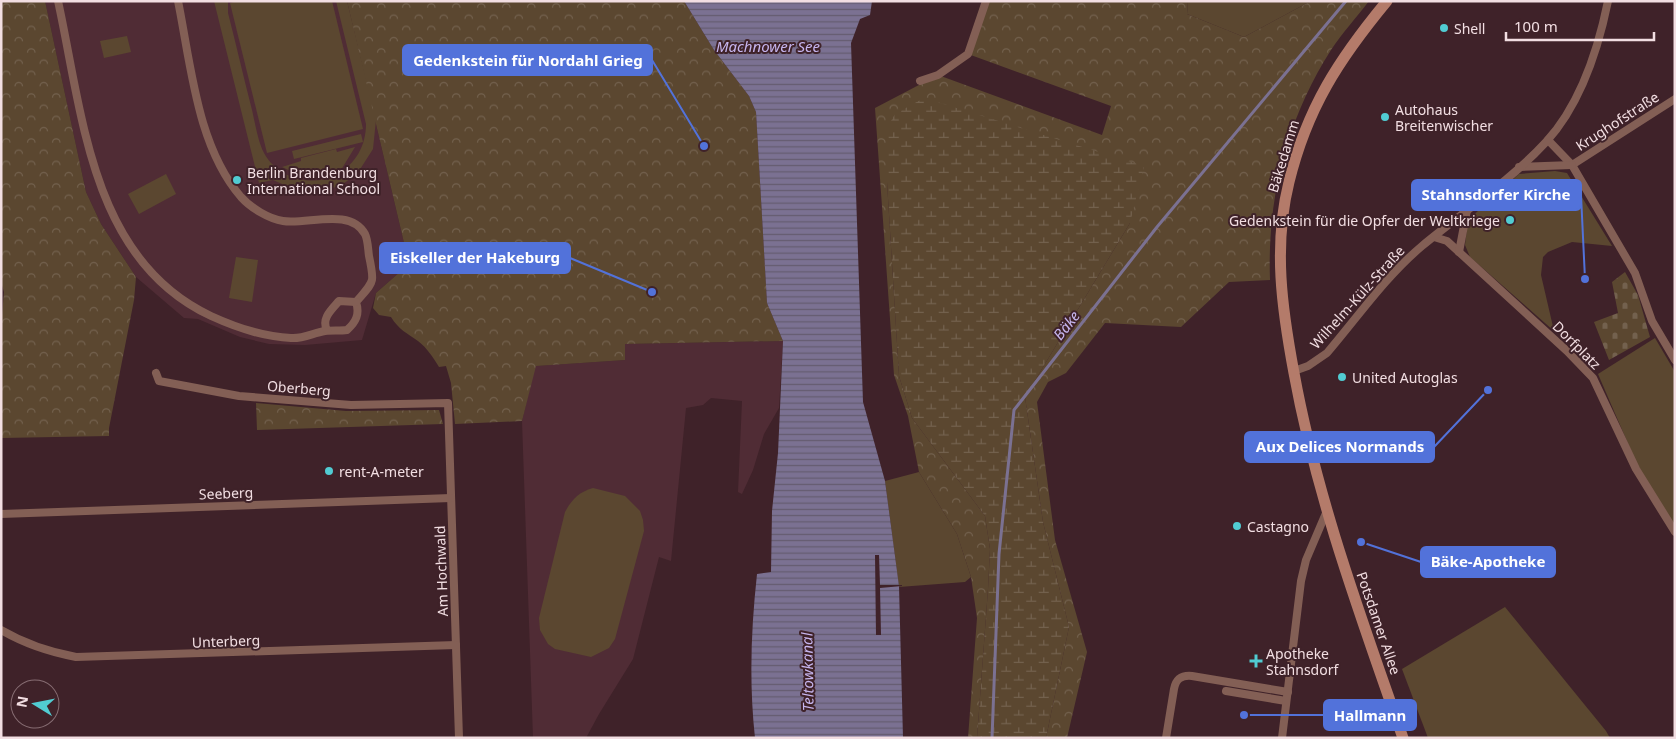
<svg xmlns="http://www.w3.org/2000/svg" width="1676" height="739" font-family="'Noto Sans',sans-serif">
	<defs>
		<pattern id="forest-crowns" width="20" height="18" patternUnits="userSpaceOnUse" patternTransform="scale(1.25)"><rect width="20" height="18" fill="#5b4730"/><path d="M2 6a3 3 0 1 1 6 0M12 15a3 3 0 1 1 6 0" fill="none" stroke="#73614e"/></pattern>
		<pattern id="wetland-marsh" width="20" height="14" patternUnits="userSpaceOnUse" patternTransform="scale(1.25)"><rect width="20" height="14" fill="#5b4730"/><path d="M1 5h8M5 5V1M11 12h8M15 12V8" fill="none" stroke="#73614e"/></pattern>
		<pattern id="cemetery-stones" width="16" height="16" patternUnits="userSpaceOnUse" patternTransform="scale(1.25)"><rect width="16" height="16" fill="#5b4730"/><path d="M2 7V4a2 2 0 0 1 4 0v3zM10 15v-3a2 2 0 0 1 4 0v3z" fill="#73614e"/></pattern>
		<pattern id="water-rules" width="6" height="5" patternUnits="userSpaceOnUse" patternTransform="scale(1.25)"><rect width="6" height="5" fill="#7b7192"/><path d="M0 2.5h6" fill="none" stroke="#645c6f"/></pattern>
	</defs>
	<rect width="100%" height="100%" fill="#3f2229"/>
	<g fill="#502c35">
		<path d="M45 1H347L409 264 376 293 362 340 305 345 269 344 240 337 198 319 184 318 136 277 101 224 86 192Z"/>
		<path d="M783 341 779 408 764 434 753 470 742 494 738 492 742 401 711 398 703 405 686 408 671 561 659 557 633 659 599 714 586 738H533L522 421 535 366 625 360V344Z"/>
	</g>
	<g fill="#5b4730">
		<path d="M214 1H228V13C236 44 243 75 251 106 255 121 257 139 264 153 278 179 313 188 337 174 356 164 366 145 366 124L336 1H347L376 120 373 149 357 174 340 186 318 192 298 191 273 180 259 183Z"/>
		<path d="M237 1H332L363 129 267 153 230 3Z"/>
		<path d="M1188 1H1311L1244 37 1187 14Z"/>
		<path d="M127 36 131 52 104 58 100 41Z"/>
		<path d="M361 134 363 142 294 159 292 151Z"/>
		<path d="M355 147 341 170 306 178 282 167 301 161V158L336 149 337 152Z"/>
		<path d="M1555 171 1567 173 1612 246 1572 242 1548 252 1543 257 1541 275 1554 331 1470 257 1465 245 1468 220 1519 174Z"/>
		<path d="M166 174 176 194 139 214 128 194Z"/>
		<path d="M236 257 258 260 252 302 229 298Z"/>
		<path d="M1655 338 1675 372V526L1642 476 1598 374Z"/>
		<path d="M919 472 957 534 971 577 965 582 899 587 885 481Z"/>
		<path d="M593 488 625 496 640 511 643 520 644 531 615 639 609 648 591 657 555 649 548 644 540 630 539 618 565 512C572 499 579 492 593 488Z"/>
		<path d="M1505 607 1606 731 1610 738H1428L1402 669Z"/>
	</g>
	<g fill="url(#forest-crowns)">
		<path d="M1 1H45L86 192 101 224 136 277 134 300 109 428V436L1 438V327L4 292 1 282Z"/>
		<path d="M347 1H684L714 50 749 96 756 112 767 303 783 341 625 344V360L536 366 522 421 455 424 451 383 446 366 439 367C433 357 427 348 418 341 407 333 399 330 391 317L379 315 373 308 376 293 409 264Z"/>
		<path d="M986 1H1188L1187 14 1244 37 1311 1H1369C1357 17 1342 33 1331 50 1287 119 1267 197 1270 280L1229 282 1181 327 1105 323 1066 373 1048 382 1037 402 1055 540 1087 652 1067 738H1046L1069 627 1043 522 1025 397 1130 223 887 128V182L899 376 912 418 985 516 990 549 988 589 977 738H968L977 618 971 577 957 534 919 472 908 416 894 375 875 108 938 75 1102 135 1111 106 968 54Z"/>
		<path d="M256 403 346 411 439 410 443 424 257 430Z"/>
	</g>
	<path fill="url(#wetland-marsh)" d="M924 98 1144 166 1130 223 1025 397 1043 522 1069 627 1046 738H977L988 589 990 549 985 516 912 418 899 376 887 182V128L895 114Z"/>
	<path fill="url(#cemetery-stones)" d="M1625 272 1638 295 1650 337 1609 360 1594 322 1618 313 1612 282Z"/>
	<path fill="url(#water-rules)" d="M684 1H872L870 15 860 19 851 43 863 402 885 481 899 586 903 738H755C749 683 751 629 757 574L771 572 772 511 778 453 783 341 767 303 756 112 749 96 714 50Z"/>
	<path fill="#3f2229" d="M875 555H879L880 585H902V586L880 588 881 635H876Z"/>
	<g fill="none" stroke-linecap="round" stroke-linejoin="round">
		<path stroke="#7b7192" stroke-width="3" d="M992 738 999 554 1014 410 1157 227 1346 1"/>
		<g stroke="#835f55" stroke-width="8">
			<path d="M58 1C83 115 91 260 211 316 235 327 264 337 291 338 303 339 313 333 325 331 331 330 340 331 347 330 356 322 360 314 356 302 374 281 375 284 369 256 368 249 368 240 365 234 350 207 307 225 283 221 269 219 251 208 241 197 197 146 191 65 178 1"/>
			<path d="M920 81 938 75 968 54 986 1"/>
			<path d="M1548 140 1572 165 1635 273 1652 321 1675 360"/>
			<path d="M1572 165 1675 99"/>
			<path d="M1519 167 1572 165"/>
			<path d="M1434 237 1447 241 1567 351 1593 378 1636 469 1675 532"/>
			<path d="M1459 252 1467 210"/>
			<path d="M327 330C321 319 331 310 339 301L356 302"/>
			<path d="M1294 371 1308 366 1327 353C1357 318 1386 276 1422 246 1463 212 1510 181 1546 142 1581 104 1598 50 1608 1"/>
			<path d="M156 373 159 381 239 396 351 405 448 403 459 738"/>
			<path d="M1 514 451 498"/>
			<path d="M1 630C25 644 49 652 76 657L456 645"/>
			<path d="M1226 691 1286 701"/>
			<path d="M1166 738 1174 689C1176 679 1181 675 1192 676L1288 692"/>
			<path d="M1282 738 1301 581 1306 560 1326 513"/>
		</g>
		<path stroke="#b47b6a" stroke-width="11" d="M1387 1C1339 59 1307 108 1289 182 1273 246 1282 309 1294 373 1317 499 1361 617 1403 738"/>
	</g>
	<g fill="#51ccd2" stroke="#3f2229" stroke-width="2">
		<circle cx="1444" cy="28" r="5"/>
		<circle cx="1385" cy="117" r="5"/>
		<circle cx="237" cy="180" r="5"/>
		<circle cx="1510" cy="220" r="5"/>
		<circle cx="1342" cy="377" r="5"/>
		<circle cx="329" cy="471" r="5"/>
		<circle cx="1237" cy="526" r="5"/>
		<path d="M1253.5 653.5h5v5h5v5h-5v5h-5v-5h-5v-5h5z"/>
	</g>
	<g text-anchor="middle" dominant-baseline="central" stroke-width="4" stroke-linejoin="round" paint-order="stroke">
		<g font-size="14" fill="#f2dee2" stroke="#3f2229" text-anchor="start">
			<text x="1454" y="28">Shell</text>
			<text x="1395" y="109">Autohaus<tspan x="1395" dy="16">Breitenwischer</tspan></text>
			<text x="247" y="172">Berlin Brandenburg<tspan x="247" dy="16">International School</tspan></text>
			<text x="1500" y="220" text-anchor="end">Gedenkstein für die Opfer der Weltkriege</text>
			<text x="1352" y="377">United Autoglas</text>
			<text x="339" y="471">rent-A-meter</text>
			<text x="1247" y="526">Castagno</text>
			<text x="1266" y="653">Apotheke<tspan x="1266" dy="16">Stahnsdorf</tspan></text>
		</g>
		<g font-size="14" fill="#f2dee2" stroke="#3f2229">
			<text transform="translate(1617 121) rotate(-33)">Krughofstraße</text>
			<text transform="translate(1283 156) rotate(-73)">Bäkedamm</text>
			<text transform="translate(1357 297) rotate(-48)">Wilhelm-Külz-Straße</text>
			<text transform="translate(1577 345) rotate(45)">Dorfplatz</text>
			<text transform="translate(299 388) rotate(5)">Oberberg</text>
			<text transform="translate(226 493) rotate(-2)">Seeberg</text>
			<text transform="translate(441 571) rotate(-92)">Am Hochwald</text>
			<text transform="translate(1379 623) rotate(71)">Potsdamer Allee</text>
			<text transform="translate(226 641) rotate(-2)">Unterberg</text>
		</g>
		<g font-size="15" font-style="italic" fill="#c6b5ee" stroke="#3f2229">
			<text x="768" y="46">Machnower See</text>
			<text transform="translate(1066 325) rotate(-52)">Bäke</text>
			<text transform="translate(807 672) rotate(-91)">Teltowkanal</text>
		</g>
	</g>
	<path fill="none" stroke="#5272da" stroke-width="2" d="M704 146L652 60M1585 279L1581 195M652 292L570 258M1488 390L1434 447M1361 542L1421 562M1244 715L1324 715"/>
	<g fill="#5272da" stroke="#3f2229" stroke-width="2">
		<circle cx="704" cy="146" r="5"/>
		<circle cx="1585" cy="279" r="5"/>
		<circle cx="652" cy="292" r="5"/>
		<circle cx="1488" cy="390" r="5"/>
		<circle cx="1361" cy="542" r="5"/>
		<circle cx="1244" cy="715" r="5"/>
	</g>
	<g fill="#5272da" stroke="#5272da" stroke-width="2">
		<rect x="403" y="45" width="249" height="30" rx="5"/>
		<rect x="1412" y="180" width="169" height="30" rx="5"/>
		<rect x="380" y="243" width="190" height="30" rx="5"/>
		<rect x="1245" y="432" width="189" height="30" rx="5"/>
		<rect x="1421" y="547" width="134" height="30" rx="5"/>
		<rect x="1324" y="700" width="92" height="30" rx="5"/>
	</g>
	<g font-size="15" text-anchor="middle" font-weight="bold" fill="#fff">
		<text x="528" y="66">Gedenkstein für Nordahl Grieg</text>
		<text x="1496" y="200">Stahnsdorfer Kirche</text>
		<text x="475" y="263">Eiskeller der Hakeburg</text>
		<text x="1340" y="452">Aux Delices Normands</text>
		<text x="1488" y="567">Bäke-Apotheke</text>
		<text x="1370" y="721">Hallmann</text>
	</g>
	<rect width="1676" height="739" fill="none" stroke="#f2dee2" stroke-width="5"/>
	<g transform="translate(35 704) rotate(280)"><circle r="24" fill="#3f2229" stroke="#876d73"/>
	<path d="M0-4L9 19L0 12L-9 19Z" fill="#51ccd2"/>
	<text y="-8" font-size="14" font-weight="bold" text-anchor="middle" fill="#f2dee2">N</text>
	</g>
	<path d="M1506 32v8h148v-8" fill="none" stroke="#f2dee2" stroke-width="2.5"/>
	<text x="1514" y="32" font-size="15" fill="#f2dee2" stroke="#3f2229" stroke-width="4" paint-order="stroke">100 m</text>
</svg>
